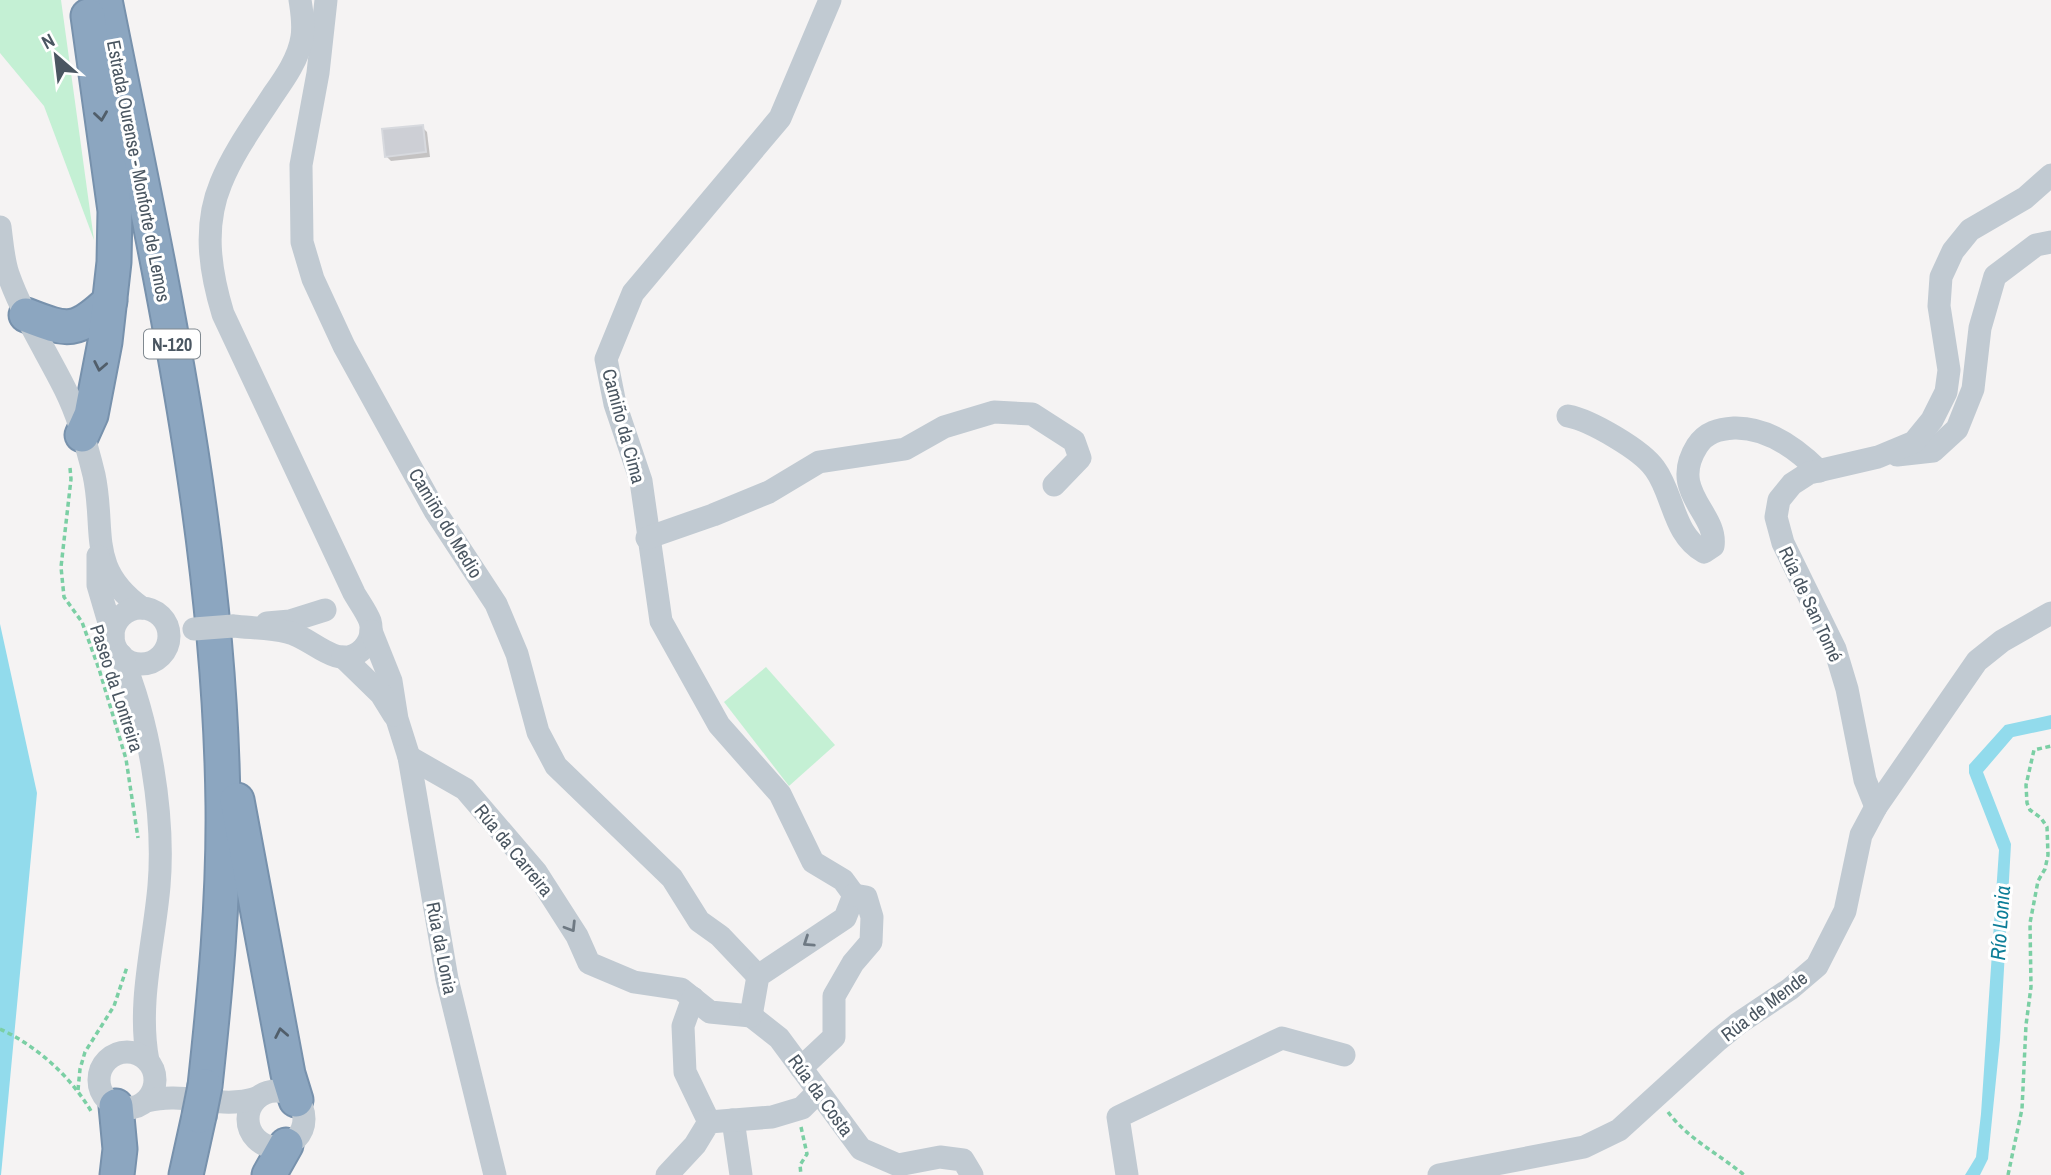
<svg xmlns="http://www.w3.org/2000/svg" width="2051" height="1175" font-family="'Archivo Narrow',sans-serif">
	<rect width="100%" height="100%" fill="#f5f3f3"/>
	<g fill="#c4f0d4">
		<path d="M0 0H61L94 240 44 106 0 53Z"/>
		<path d="M766 667 835 745 789 786 724 702Z"/>
	</g>
	<g fill="#92dbec">
		<path d="M0 624 37 793 1 1175H0Z"/>
		<path d="M2051 715V729L2013 737 1983 772 2011 844 2000 1040 1988 1159 1980 1175H1965L1976 1157 1981 1114 1999 850 1969 773V765L2005 725Z"/>
	</g>
	<path fill="#0003" d="M422 127 427 132 430 157 391 161 386 156Z"/>
	<path fill="#cdcfd5" stroke="#d7d9de" stroke-width="2" d="M423 125 426 152 385 157 382 129Z"/>
	<g fill="none" stroke-linecap="round" stroke-linejoin="round">
		<defs>
			<g id="highway">
				<path d="M105 0C158 266 220 534 223 806 224 900 215 993 205 1086"/>
				<path d="M26 315C69 332 76 333 110 301"/>
				<path d="M82 435 91 415 105 342 114 262 115 211 88 16"/>
				<path d="M237 800 288 1074 296 1100"/>
				<path d="M116 1106 120 1149 117 1175"/>
				<path d="M186 1175 199 1116"/>
				<path d="M269 1175 286 1145"/>
			</g>
		</defs>
		<use href="#highway" stroke="#7791ac" stroke-width="37"/>
		<g stroke="#7bcfa4" stroke-width="3.5" stroke-dasharray="5 3.5" stroke-linecap="butt">
			<path d="M70 468 71 479 61 567 64 597 82 622 99 669 126 759 138 838"/>
			<path d="M0 1029C37 1046 70 1076 91 1111"/>
			<path d="M78 1090 80 1069 85 1052 114 1006 127 967"/>
			<path d="M1668 1112C1688 1139 1719 1154 1744 1175"/>
			<path d="M801 1127 807 1154 800 1165 801 1175"/>
			<path d="M2008 1175 2022 1109 2026 1025 2031 987 2030 923 2038 881 2045 869 2048 855 2047 827 2041 818 2030 810 2027 803 2026 785 2034 750 2051 746"/>
		</g>
		<g stroke="#c1cad2" stroke-width="23">
			<path d="M326 0 318 73 301 165 302 242 313 279 344 346 435 511 496 604 517 654 538 732 556 766 672 878 699 921 720 936 758 976"/>
			<path d="M830 0 780 118 633 293 606 359 615 404 641 481 661 621 719 725 780 794 813 862 843 880 854 895"/>
			<path d="M0 227C2 242 3 259 8 274 22 314 46 351 65 389 78 415 87 446 94 475 106 531 86 568 142 608"/>
			<path d="M1568 416C1590 420 1642 450 1655 469 1674 495 1673 535 1704 552L1713 546C1718 513 1668 492 1697 446 1706 432 1719 429 1734 428 1768 427 1797 449 1819 471"/>
			<path d="M1897 455 1933 451 1957 429 1973 389 1980 328 1995 276 2036 245 2051 242"/>
			<path d="M647 538 713 515 769 492 819 462 905 449 944 427 994 412 1032 414 1074 441 1080 458 1054 485"/>
			<path d="M98 556V585L113 636"/>
			<circle cx="141" cy="636" r="28"/>
			<path d="M267 623 290 621 325 610"/>
			<path d="M233 626C251 628 270 628 287 632 305 636 319 651 336 656 357 662 376 642 370 621 366 611 359 602 354 593L223 314C210 271 203 226 221 183 234 151 255 123 273 95 285 78 299 58 302 37 304 24 302 13 300 0"/>
			<path d="M371 631 391 681 397 719 409 757 447 979 495 1175"/>
			<path d="M121 655C149 720 165 815 159 886 154 944 137 1003 148 1061"/>
			<path d="M343 657 381 694 394 715"/>
			<path d="M409 757 465 789 536 872 577 936 589 963 634 982 681 989 710 1012 751 1016"/>
			<path d="M1876 807 1865 780 1847 689 1835 649 1783 543 1776 517 1779 500 1792 484 1809 473 1878 457 1914 442 1932 420 1946 392 1949 370 1939 306 1941 277 1953 251 1970 230 2025 198 2051 175"/>
			<path d="M693 998 683 1026 685 1072 709 1122"/>
			<path d="M751 1016 779 1038 861 1149 898 1165 940 1157 963 1160 972 1175"/>
			<path d="M751 1016 758 976 845 918 854 895"/>
			<circle cx="127" cy="1080" r="28"/>
			<path d="M801 1068 834 1037V996L853 963 871 942 872 917 866 897 854 895"/>
			<circle cx="276" cy="1119" r="28"/>
			<path d="M147 1101C184 1091 220 1110 257 1098"/>
			<path d="M733 1120 741 1175"/>
			<path d="M667 1175 695 1145 709 1122 772 1117 802 1108 818 1092"/>
			<path d="M1127 1175 1118 1117 1282 1038 1344 1055"/>
			<path d="M1439 1175 1584 1147 1619 1130 1718 1040 1739 1023 1790 989 1817 966 1845 911 1861 835 1876 807 1977 661 2002 641 2051 613"/>
		</g>
		<use href="#highway" stroke="#8ca6c0" stroke-width="33"/>
		<defs>
			<path id="highway-bridge" d="M199 1116 205 1086"/>
		</defs>
		<use href="#highway-bridge" stroke="#7791ac" stroke-width="37" stroke-linecap="butt"/>
		<path stroke="#c1cad2" stroke-width="23" d="M194 629 233 626"/>
		<use href="#highway-bridge" stroke="#8ca6c0" stroke-width="33"/>
	</g>
	<defs><path id="oneway-chevron" d="M-2-3.5L2.5 0L-2 3.5" fill="none" stroke-width="1.6" stroke-linecap="round" stroke-linejoin="round" transform="scale(1.75)"/></defs>
	<g stroke="#515e6a">
		<use href="#oneway-chevron" transform="translate(101 116) rotate(82)"/>
		<use href="#oneway-chevron" transform="translate(100 366) rotate(101)"/>
		<use href="#oneway-chevron" transform="translate(281 1033) rotate(-101)"/>
	</g>
	<g stroke="#6e7983">
		<use href="#oneway-chevron" transform="translate(571 927) rotate(58)"/>
		<use href="#oneway-chevron" transform="translate(808 942) rotate(146)"/>
	</g>
	<g text-anchor="middle" dominant-baseline="central" stroke-width="6" stroke-linejoin="round" paint-order="stroke">
		<rect fill="#fff" stroke="#808990" stroke-width="2" x="144" y="329.5" width="56" height="29" rx="5"/>
		<g font-size="18" font-weight="bold" fill="#4a5661">
			<text x="172" y="344">N-120</text>
		</g>
		<g font-size="19" fill="#4a5661" stroke="#fff">
			<text transform="translate(139 171) rotate(79)">Estrada Ourense - Monforte de Lemos</text>
			<text transform="translate(624 426) rotate(75)">Camiño da Cima</text>
			<text transform="translate(446 523) rotate(59)">Camiño do Medio</text>
			<text transform="translate(1811 604) rotate(65)">Rúa de San Tomé</text>
			<text transform="translate(117 688) rotate(72)">Paseo da Lontreira</text>
			<text transform="translate(514 850) rotate(51)">Rúa da Carreira</text>
			<text transform="translate(442 948) rotate(79)">Rúa da Lonia</text>
			<text transform="translate(1764 1006) rotate(-37)">Rúa de Mende</text>
			<text transform="translate(821 1095) rotate(54)">Rúa da Costa</text>
		</g>
		<g font-size="21" font-style="italic" fill="#0e7e98" stroke="#fff">
			<text transform="translate(2000 923) rotate(-86)">Río Lonia</text>
		</g>
	</g>
	<g transform="translate(56 56) rotate(332)" stroke="#ffffff" stroke-width="5" paint-order="stroke">
	<path d="M0-5L12 26L0 18L-12 26Z" fill="#4a5661"/>
	<text y="-10" font-size="19" font-weight="bold" text-anchor="middle" fill="#4a5661">N</text>
	</g>
</svg>
